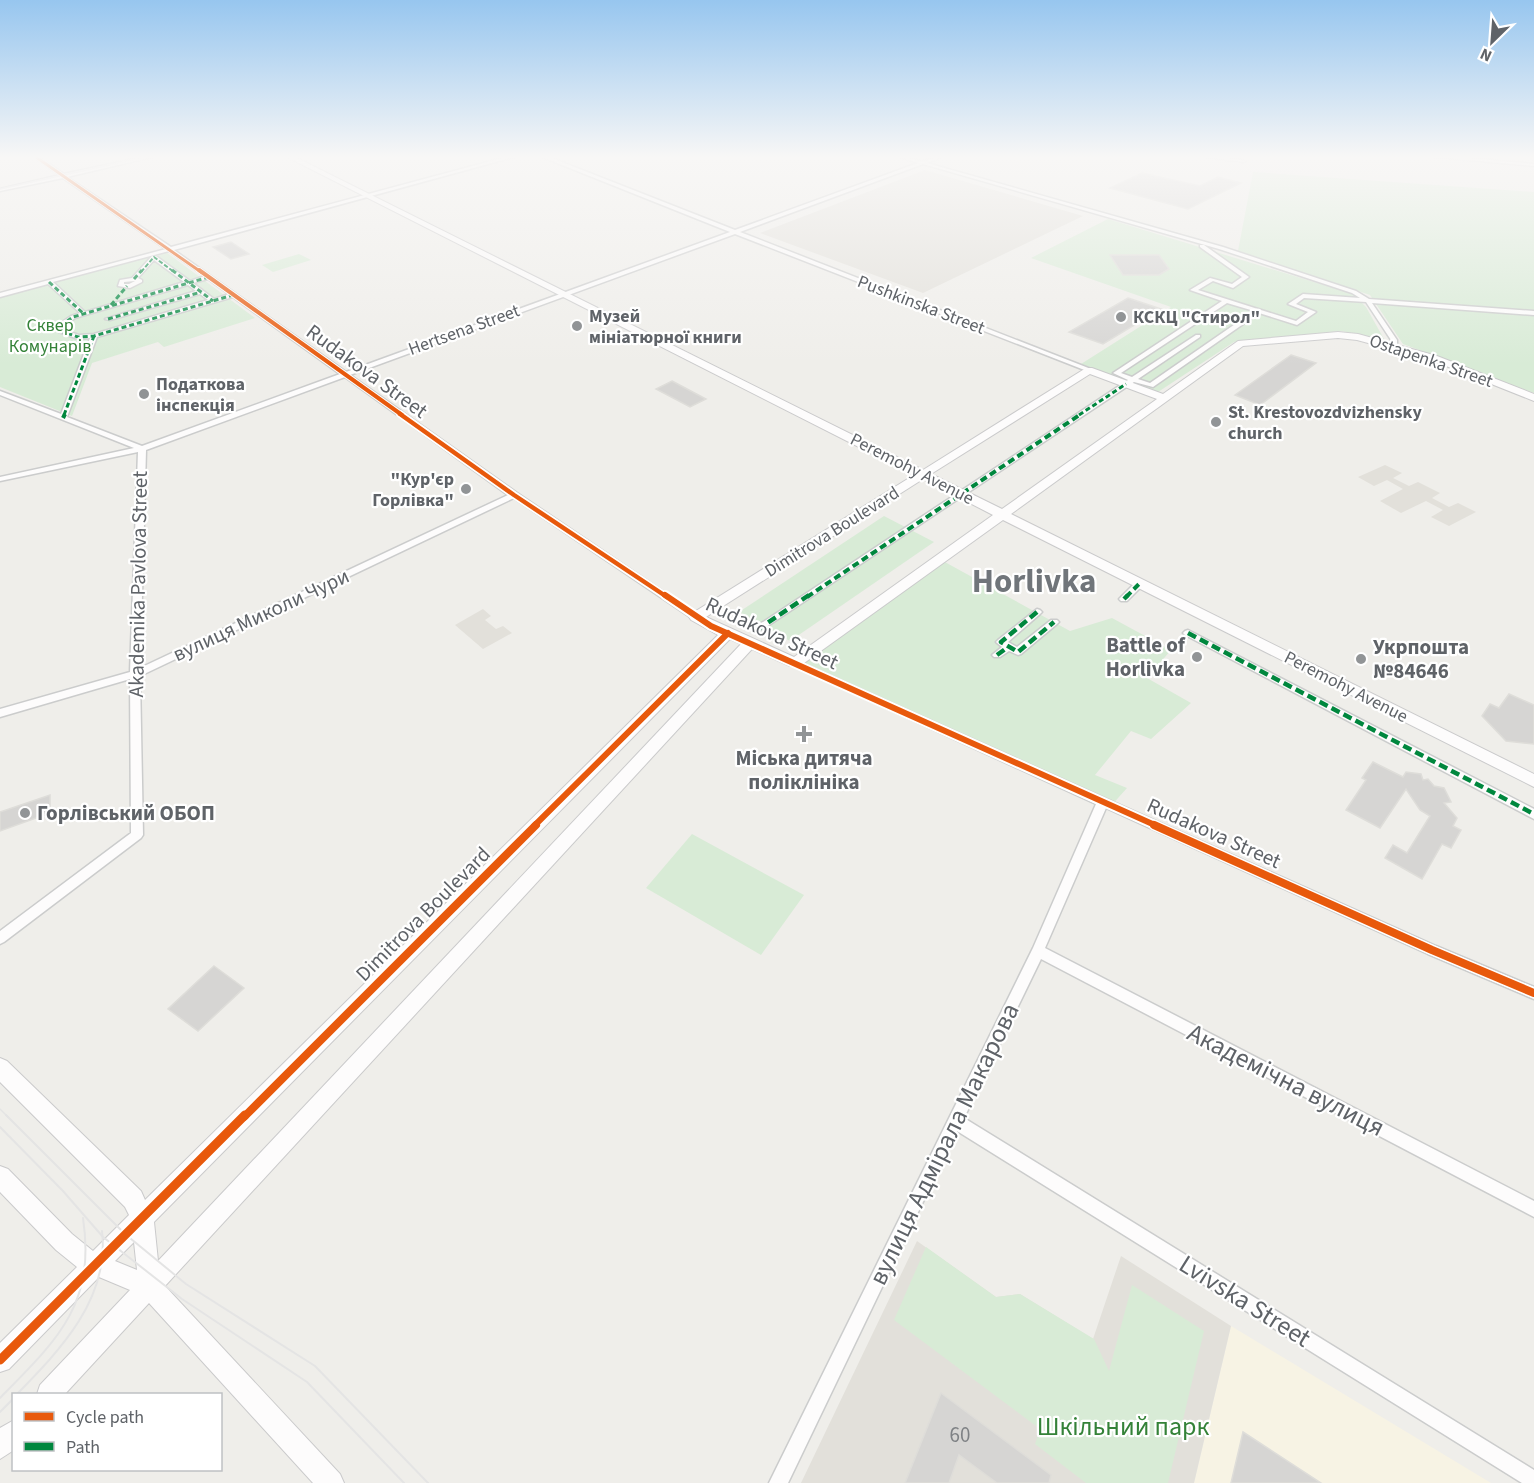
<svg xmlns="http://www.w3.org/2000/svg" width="1534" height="1483" font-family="'Source Sans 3',sans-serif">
	<rect width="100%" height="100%" fill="#efeeea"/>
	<path fill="#f7f3e4" d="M1231 1326 1491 1483H1194Z"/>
	<g fill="#e2e0da">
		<path d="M925 170 1083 216 923 293 760 233Z"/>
		<path d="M1385 465 1402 473 1393 478 1409 486 1418 482 1440 493 1432 498 1449 507 1458 503 1476 512 1449 526 1431 517 1443 510 1426 501 1401 513 1380 501 1403 489 1387 480 1374 486 1358 477Z"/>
		<path d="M483 609 491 616 485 620 496 629 503 626 512 633 483 649 455 625Z"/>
		<path d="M917 1241 996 1297 1020 1294 1093 1339 1121 1256 1231 1326 1194 1483H801Z"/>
	</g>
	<g fill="#d8ebd6">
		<path d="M1253 172 1534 192V393L1403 344 1370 295 1238 251Z"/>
		<path d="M1108 219 1353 294 1366 307 1384 339 1341 331 1234 342 1158 392 1081 364 1171 307 1031 258Z"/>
		<path d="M166 252 255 318 164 347 158 342 92 363 72 416 0 387V297Z"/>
		<path d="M299 254 311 260 273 272 262 265Z"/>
		<path d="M884 516 934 542 790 641 739 612Z"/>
		<path d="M943 561 1070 631 1112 618 1171 650 1147 678 1191 703 1151 739 1131 731 1095 775 1127 788 1110 807 797 666Z"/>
		<path d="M692 834 804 895 761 955 646 888Z"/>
		<path d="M926 1247 996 1297 1020 1294 1094 1339 1109 1371 1132 1285 1204 1331 1168 1483H1086L1035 1444 1040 1429 894 1320Z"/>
	</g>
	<g fill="#d6d5d3" stroke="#deddd9" stroke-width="1.5">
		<path d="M1142 173 1200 186 1218 177 1241 183 1188 209 1110 188Z"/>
		<path d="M231 242 249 254 231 259 213 247Z"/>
		<path d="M1110 255H1159L1169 269 1159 275H1123Z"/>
		<path d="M1128 298 1161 309 1103 344 1069 332Z"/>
		<path d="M1291 355 1316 363 1260 405 1235 395Z"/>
		<path d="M672 381 706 399 690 407 656 389Z"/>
		<path d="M1509 694 1534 705V744L1506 741 1482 716 1490 704 1499 708Z"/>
		<path d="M1373 762 1403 777 1406 772 1421 774 1423 780 1428 779 1434 786 1444 788 1451 802 1444 803 1457 818 1453 826 1461 830 1451 848 1442 844 1422 879 1385 858 1393 845 1407 853 1430 816 1420 810 1406 789 1380 828 1346 810 1366 780 1362 778Z"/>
		<path d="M50 795V813L0 831V812Z"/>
		<path d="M214 966 244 988 198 1031 168 1009Z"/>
		<path d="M941 1393 1051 1475 1049 1483H997L959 1455 949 1483H905Z"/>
		<path d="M1243 1432 1321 1483H1231Z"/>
	</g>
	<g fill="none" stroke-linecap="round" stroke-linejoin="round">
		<defs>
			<g id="street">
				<path d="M34 157H39L64 174 143 157H152L67 177 171 247 506 157H514L174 250 346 372 730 232 542 157H549L735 230 918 163 900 157C907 157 913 160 921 161 927 161 934 157 941 157L927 163 1223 247 1356 291 1369 299 1534 311V315L1372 303 1397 340V346L1394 348 1391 346V340L1366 302 1304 298 1296 304 1316 312 1297 325 1259 313 1153 387 1134 382 757 633 754 632 752 630 754 628 1128 380 1113 373 1222 301 1190 290 1210 278 1232 284 1242 277 1200 247V245H1204L1249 277 1233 288 1213 281 1198 290 1296 321 1308 312 1288 304 1303 294 1360 298 1352 293 1219 249 923 164 740 232 1091 369V371H1087L735 234 350 375 517 493 701 617 696 620 693 619 514 498 140 676 143 835 141 838 4 942 0 944V931L131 833 130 679 0 717V709L130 672 138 452 0 481V477L134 448 0 395V391L61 414 90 338 78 339 59 332 61 323 71 316 80 313 48 284 0 297V293L166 249 63 178 0 191V189L60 175ZM169 251 205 276 190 281 156 256H152L132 278 120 280 118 286 130 288 142 282V280L138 278 154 260 184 282 85 312 53 282ZM208 279 229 294 214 299 193 283ZM135 281 129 284H124V282ZM188 285 196 291 105 319 110 320 200 294 208 300 94 334 79 335 64 330 66 325 75 318ZM233 297 340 374 142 446 67 417 97 337ZM1227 303 1254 311 1150 383 1138 379 1200 337V335H1196L1132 377 1121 373ZM345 377 508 495 140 668 146 450Z"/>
				<path d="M1206 157H1222L1246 161 1244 162Z"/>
				<path d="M1435 157H1456L1534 164V166Z"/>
				<path d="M1140 580 1143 581V585L1127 601H1121L1119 599 1137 581Z"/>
				<path d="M1037 609 1040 610 1042 612 1040 614 1008 642 1017 647 1051 620H1057L1059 622 1057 624 1021 654 1018 655 1009 651 1000 657H994L992 655 1002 647 996 642 998 640Z"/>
				<path d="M1188 630 1534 809V819L1185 635 1183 633 1185 631Z"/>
				<path d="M795 660 1436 946 1534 987V999L1428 954 1106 808 1045 948 1534 1201V1217L1041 959 964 1118 1534 1470V1483H1522L957 1131 788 1483H769L1033 948 1096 804 792 665 790 663 792 661Z"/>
			</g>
			<g id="secondary">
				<path d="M287 157H295L923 470 1086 368H1092L1163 394 1238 341 1338 332 1358 334 1437 356 1534 394V401L1431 360 1357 340 1338 338 1243 346 1011 514 1534 774V787L1003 520 800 666H790L752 649 165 1286 340 1474 344 1483H313L149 1303 65 1394H37L40 1385 130 1290 99 1277 9 1369 0 1372V1343L77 1267 56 1250 0 1192V1166L8 1169 72 1234 93 1251 129 1215 125 1207 0 1082V1058L7 1061 141 1191 145 1200 718 635 691 620 689 617 691 614 914 475ZM1090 374 1157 399 1002 509 931 474ZM923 479 993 515 794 657 706 617ZM730 639 741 644 158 1261 154 1222ZM134 1242 137 1270 115 1261Z"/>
				<path d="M14 1420V1450L0 1459V1428Z"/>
			</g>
		</defs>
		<use href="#street" stroke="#cbcccc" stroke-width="3"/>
		<use href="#secondary" stroke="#cacacb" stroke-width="2"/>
		<use href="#street" fill="#fdfcfc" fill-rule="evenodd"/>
		<use href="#secondary" fill="#fdfcfc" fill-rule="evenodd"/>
		<g stroke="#e4e4e4" stroke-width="1.5">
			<path d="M0 189 146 157"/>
			<path d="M0 1109 8 1117"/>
		</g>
		<g stroke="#e4e4e4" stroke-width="2">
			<path d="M6 1115 125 1234 186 1284 315 1366 428 1483"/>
			<path d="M0 1127 63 1191 103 1237 182 1299 307 1382 404 1483"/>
			<path d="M17 1394C60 1350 110 1299 102 1231"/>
			<path d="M0 1398C57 1340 96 1305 83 1218"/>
			<path d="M0 1412 14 1398"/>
		</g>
		<path stroke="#00873e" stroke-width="2" stroke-dasharray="4.5 2" stroke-linecap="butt" d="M141 272 154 257 174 272"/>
		<g stroke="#00873e" stroke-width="3" stroke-dasharray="5 3" stroke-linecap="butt">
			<path d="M172 270 213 301"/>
			<path d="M209 277 73 317 63 324 61 331 78 337 94 336 233 295"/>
			<path d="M134 279 142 270"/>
			<path d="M49 282 84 314"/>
			<path d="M111 305 127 286"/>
			<path d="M108 319 201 292"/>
			<path d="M64 415 94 336"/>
			<path d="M1079 415 1126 384"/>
		</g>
		<g stroke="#00873e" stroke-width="4" stroke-dasharray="7 4" stroke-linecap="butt">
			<path d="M63 418 65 414"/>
			<path d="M807 597 1081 414"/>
			<path d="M1126 597 1140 583"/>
		</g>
		<g stroke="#00873e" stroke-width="4.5" stroke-dasharray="9 4.5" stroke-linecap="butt">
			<path d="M1124 599 1128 595"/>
			<path d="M1037 612 1001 642 1018 652 1054 622"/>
			<path d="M757 630 809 595"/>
			<path d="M1188 633 1534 814"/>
			<path d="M997 655 1008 647"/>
		</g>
		<defs>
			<path id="cycleway-far5" d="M36 157 201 272"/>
			<path id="cycleway-far4" d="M199 270 402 415"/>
			<path id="cycleway-far3" d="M400 414 514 495 667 597"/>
			<g id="cycleway-far2">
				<path d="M665 595 711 626 1157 826"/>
				<path d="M534 826 728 633"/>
			</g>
			<g id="cycleway-far1">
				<path d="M1154 825 1432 950 1534 993"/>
				<path d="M244 1117 536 825"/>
			</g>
			<path id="cycleway" d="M0 1360 245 1115"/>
		</defs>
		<use href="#cycleway-far5" stroke="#fff" stroke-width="4.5"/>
		<use href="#cycleway-far4" stroke="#fff" stroke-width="6"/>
		<use href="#cycleway-far3" stroke="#fff" stroke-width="8"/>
		<use href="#cycleway-far2" stroke="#fff" stroke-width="10"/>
		<use href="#cycleway-far1" stroke="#fff" stroke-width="11"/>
		<use href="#cycleway" stroke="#fff" stroke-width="13"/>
		<use href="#cycleway-far5" stroke="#e8590c" stroke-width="3"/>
		<use href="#cycleway-far4" stroke="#e8590c" stroke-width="4"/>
		<use href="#cycleway-far3" stroke="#e8590c" stroke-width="4.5"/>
		<use href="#cycleway-far2" stroke="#e8590c" stroke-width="6"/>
		<use href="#cycleway-far1" stroke="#e8590c" stroke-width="8"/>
		<use href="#cycleway" stroke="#e8590c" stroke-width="9"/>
	</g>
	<linearGradient id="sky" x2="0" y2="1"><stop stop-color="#97c6ef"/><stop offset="0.43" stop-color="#f8f7f6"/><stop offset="1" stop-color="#f8f7f6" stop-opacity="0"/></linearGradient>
	<rect width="1534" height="365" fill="url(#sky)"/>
	<g fill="#919496" stroke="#fff" stroke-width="2">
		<circle cx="1121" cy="317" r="6"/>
		<circle cx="577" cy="326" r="6"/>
		<circle cx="144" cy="394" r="6"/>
		<circle cx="1216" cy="422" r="6"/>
		<circle cx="466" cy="489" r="6"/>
		<circle cx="1197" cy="657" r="6"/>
		<circle cx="1361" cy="659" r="6"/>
		<path d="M801 725h6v6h6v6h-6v6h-6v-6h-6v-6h6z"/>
		<circle cx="25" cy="813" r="6"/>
	</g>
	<g text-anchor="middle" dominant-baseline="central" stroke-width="4.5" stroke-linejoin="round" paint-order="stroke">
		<g font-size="18" fill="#5f6368" stroke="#fff">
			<text transform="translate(921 305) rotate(21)">Pushkinska Street</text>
			<text transform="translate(464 330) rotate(-20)">Hertsena Street</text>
			<text transform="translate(1431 361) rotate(19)">Ostapenka Street</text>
			<text transform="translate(912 469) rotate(27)">Peremohy Avenue</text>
			<text transform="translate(832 532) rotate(-32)">Dimitrova Boulevard</text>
			<text transform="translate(1346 687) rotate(27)">Peremohy Avenue</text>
		</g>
		<g font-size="18" font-weight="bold" fill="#5f6368" stroke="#fff" text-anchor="start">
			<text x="589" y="316">Музей<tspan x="589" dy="21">мініатюрної книги</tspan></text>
			<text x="1133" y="317">КСКЦ "Стирол"</text>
			<text x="156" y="384">Податкова<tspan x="156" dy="21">інспекція</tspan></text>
			<text x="1228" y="412">St. Krestovozdvizhensky<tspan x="1228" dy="21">church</tspan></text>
			<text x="454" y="479" text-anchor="end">"Кур'єр<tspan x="454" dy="21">Горлівка"</tspan></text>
		</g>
		<g font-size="18" fill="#348238" stroke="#fff">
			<text x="50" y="325">Сквер<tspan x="50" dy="21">Комунарів</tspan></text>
		</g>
		<g font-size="21" fill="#5f6368" stroke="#fff">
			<text transform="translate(367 371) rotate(36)">Rudakova Street</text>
			<text transform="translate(138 584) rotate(-89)">Akademika Pavlova Street</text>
			<text transform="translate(261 615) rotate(-25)">вулиця Миколи Чури</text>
			<text transform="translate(772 633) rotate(25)">Rudakova Street</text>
			<text transform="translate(1214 833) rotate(24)">Rudakova Street</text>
			<text transform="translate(423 914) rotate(-45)">Dimitrova Boulevard</text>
		</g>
		<g font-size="21" font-weight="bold" fill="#5f6368" stroke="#fff" text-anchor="start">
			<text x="1185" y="645" text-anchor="end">Battle of<tspan x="1185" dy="24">Horlivka</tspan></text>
			<text x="1373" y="647">Укрпошта<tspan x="1373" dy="24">№84646</tspan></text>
			<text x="804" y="758" text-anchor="middle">Міська дитяча<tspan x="804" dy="24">поліклініка</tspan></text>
			<text x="37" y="813">Горлівський ОБОП</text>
		</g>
		<g font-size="21" fill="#7e8184">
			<text x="960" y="1435">60</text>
		</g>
		<g font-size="26" fill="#5f6368" stroke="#fff">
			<text transform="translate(1286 1080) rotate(27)">Академічна вулиця</text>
			<text transform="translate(944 1144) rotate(-64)">вулиця Адмірала Макарова</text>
			<text transform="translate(1245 1301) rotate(32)">Lvivska Street</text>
		</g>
		<g font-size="26" fill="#348238" stroke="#fff">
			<text x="1123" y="1426">Шкільний парк</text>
		</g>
		<g font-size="33" font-weight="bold" fill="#70757a" stroke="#fff">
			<text x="1034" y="581">Horlivka</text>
		</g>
	</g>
	<rect x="12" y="1393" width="210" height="78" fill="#ffffff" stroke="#bfc1c3" stroke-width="1.5"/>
	<rect x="24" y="1412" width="30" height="9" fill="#e8590c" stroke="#bfc1c3" stroke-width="1.5"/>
	<text x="66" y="1423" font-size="18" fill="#5f6368">Cycle path</text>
	<rect x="24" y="1442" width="30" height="9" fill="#00873e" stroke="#bfc1c3" stroke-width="1.5"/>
	<text x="66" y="1453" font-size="18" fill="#5f6368">Path</text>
	<g transform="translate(1492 42) rotate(205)" stroke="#ffffff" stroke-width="4.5" paint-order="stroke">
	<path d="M0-4.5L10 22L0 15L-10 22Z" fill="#5f6368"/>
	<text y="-9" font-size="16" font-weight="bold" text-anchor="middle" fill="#5f6368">N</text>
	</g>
</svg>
